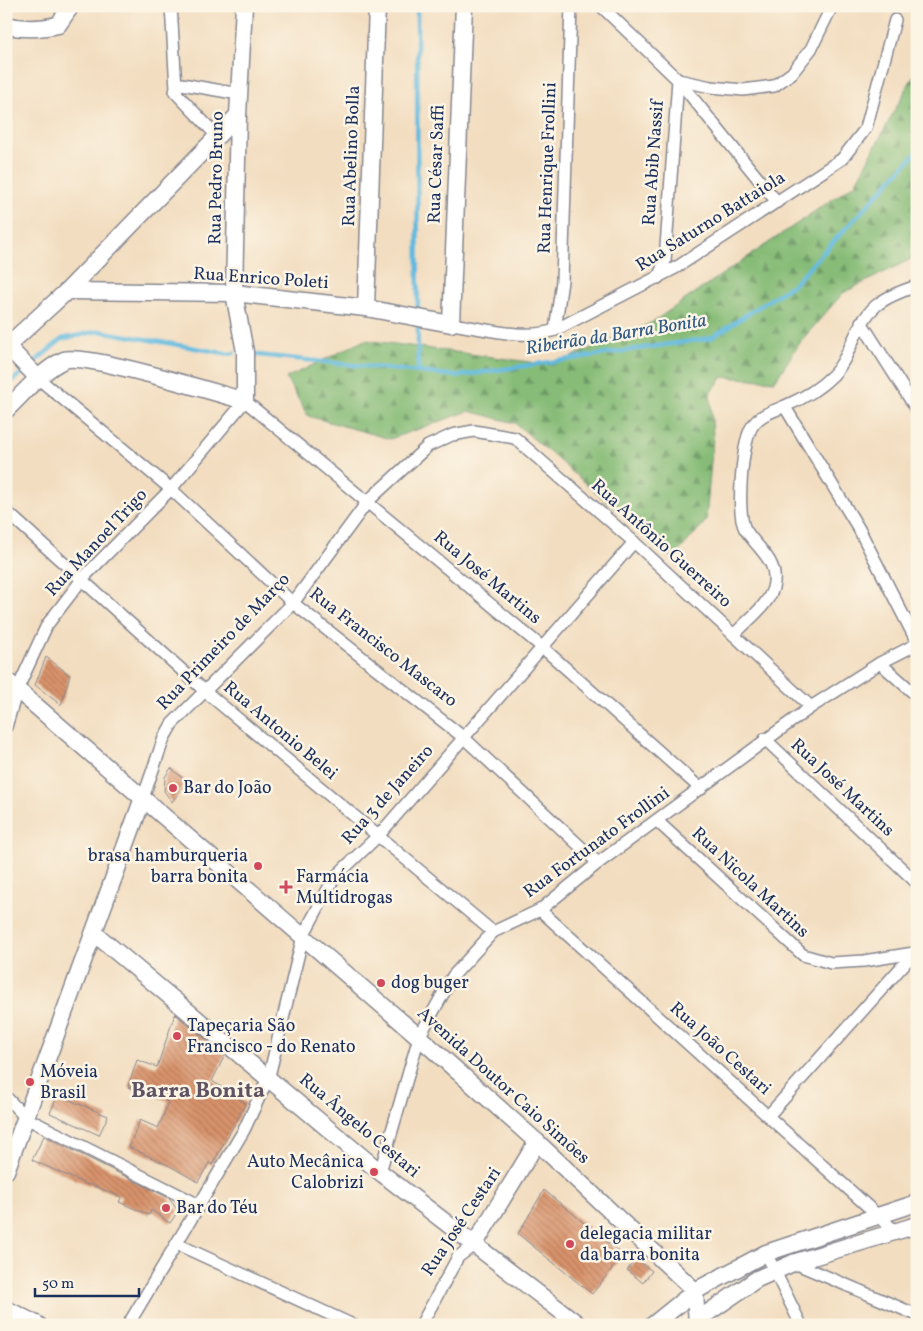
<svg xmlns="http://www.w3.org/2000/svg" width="923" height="1331" font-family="Vollkorn,serif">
	<defs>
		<pattern id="forest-firs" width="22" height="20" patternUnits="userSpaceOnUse" patternTransform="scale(1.25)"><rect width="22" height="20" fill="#86bc77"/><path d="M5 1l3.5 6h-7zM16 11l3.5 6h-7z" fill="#6d9965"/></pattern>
		<pattern id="building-back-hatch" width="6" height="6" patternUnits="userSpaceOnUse" patternTransform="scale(1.25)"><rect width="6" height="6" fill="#d9936b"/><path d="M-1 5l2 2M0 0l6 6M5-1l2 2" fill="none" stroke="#af785b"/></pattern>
	</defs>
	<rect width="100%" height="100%" fill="#fcf5e5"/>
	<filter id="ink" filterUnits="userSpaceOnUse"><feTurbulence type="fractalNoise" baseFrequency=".02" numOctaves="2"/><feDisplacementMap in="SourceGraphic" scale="10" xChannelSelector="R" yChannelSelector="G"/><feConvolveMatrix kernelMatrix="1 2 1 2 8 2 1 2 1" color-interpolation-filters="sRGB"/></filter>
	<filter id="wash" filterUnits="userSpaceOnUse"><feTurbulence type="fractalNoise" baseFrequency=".0096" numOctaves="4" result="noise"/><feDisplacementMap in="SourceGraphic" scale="20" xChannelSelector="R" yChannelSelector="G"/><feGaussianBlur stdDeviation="1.12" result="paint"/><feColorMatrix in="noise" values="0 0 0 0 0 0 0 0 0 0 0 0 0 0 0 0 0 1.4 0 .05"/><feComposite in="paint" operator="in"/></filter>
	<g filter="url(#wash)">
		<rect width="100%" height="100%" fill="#f2ddc0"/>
		<path fill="url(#forest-firs)" stroke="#50766a" d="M917 69V256L843 293 801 341 775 381 723 377 710 393 713 437 706 521 673 558 515 423 469 411 390 439 308 416 286 378 365 340 552 365 651 323 855 184Z"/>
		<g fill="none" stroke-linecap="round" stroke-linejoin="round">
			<g stroke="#62badf" stroke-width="4.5">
				<path d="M417 6 418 371"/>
				<path d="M249 354 458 376 711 338 794 284 917 152"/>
				<path d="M31 365 62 339 99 331 229 354 234 353"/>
				<path d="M6 386 25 370"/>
			</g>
		</g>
		<g id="blocks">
			<g fill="url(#building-back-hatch)">
				<path d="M46 657 70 675 61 705 35 685Z"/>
				<path d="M171 768 187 782 172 802 164 791 165 777Z"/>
				<path d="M175 1014 225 1055 212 1081 246 1103 212 1165 209 1163 198 1182 170 1166 129 1147 140 1120 158 1128 164 1114 168 1101 128 1087 137 1060 157 1067Z"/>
				<path d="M58 1095 108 1116 99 1135 50 1113Z"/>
				<path d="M44 1136 169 1198 178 1211 170 1223 151 1210 149 1215 119 1202 122 1197 89 1184 88 1185 32 1160Z"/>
				<path d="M544 1190 623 1255 592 1294 518 1234Z"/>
				<path d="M636 1259 652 1271 643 1283 627 1270Z"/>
			</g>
		</g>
	</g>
	<g filter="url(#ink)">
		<use href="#blocks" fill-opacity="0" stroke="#86868f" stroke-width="1"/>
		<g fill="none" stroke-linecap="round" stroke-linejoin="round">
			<defs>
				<g id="street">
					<path d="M171 6 176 88"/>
					<path d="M601 6 678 80 711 87 743 90 774 86 792 73 811 49 832 6"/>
					<path d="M678 80 777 202"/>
					<path d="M217 136 175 92 176 88 182 84 239 94"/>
					<path d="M658 278 665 261 678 80"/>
					<path d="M861 322 917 410"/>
					<path d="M451 324C483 328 524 341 555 330L677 267 842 159 866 128 895 20"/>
					<path d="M555 330 562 281 571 6"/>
					<path d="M39 379 171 489 293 603 463 737 598 863"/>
					<path d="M785 407 859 529 917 642"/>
					<path d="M6 511 206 692 493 932"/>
					<path d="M734 635C746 621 768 606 773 588 780 561 757 549 745 529 736 513 742 439 753 425 762 413 773 412 785 406 802 399 820 388 833 375 842 366 847 354 852 343 867 307 880 298 917 286"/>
					<path d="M880 663 917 696"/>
					<path d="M6 727 17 690 47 625 83 578 171 489 245 401 542 647 701 789"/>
					<path d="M765 739 917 883"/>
					<path d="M143 798 164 738 172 724 293 603 368 501 428 446 452 435 474 431 515 438 634 542 811 707"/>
					<path d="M657 821 803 955 831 963 864 961 914 953"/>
					<path d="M540 910 895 1231"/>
					<path d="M6 1097 26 1118 199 1205"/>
					<path d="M768 1116 915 952"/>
					<path d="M380 1172 419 1037 453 976 493 932 540 910 598 863 811 707 880 663 917 644"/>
					<path d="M177 1244 353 1325"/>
					<path d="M766 1253 801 1325"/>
					<path d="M792 1262 917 1315"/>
					<path d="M128 1325 244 1130 269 1076 303 936 334 878 379 835 634 542"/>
					<path d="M421 1325 458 1257 474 1245"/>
				</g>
				<g id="secondary">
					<path d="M6 25C24 30 40 29 58 25L71 6"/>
					<path d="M67 291 234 293 366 308 451 324 464 6"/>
					<path d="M366 308 377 6"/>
					<path d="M7 346 39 379"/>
					<path d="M6 347 67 291 238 115"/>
					<path d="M6 410C23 394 42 370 64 360 84 352 216 393 245 401V352L234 293 238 115 244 6"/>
					<path d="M6 680 419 1037 537 1142 695 1291 697 1325"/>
					<path d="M94 933 380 1172 579 1325"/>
					<path d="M6 1171 143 798"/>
					<path d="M474 1245 537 1142"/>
					<path d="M6 1309 38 1325"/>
					<path d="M653 1325 695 1291 766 1253 917 1203"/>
					<path d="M696 1325V1321L757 1279 793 1263 917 1225"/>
				</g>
			</defs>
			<use href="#street" stroke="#86868f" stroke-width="14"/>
			<use href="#secondary" stroke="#86868f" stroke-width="19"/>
			<use href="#street" stroke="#fff" stroke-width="11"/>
			<use href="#secondary" stroke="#fff" stroke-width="16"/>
		</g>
	</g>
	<g fill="#d1495b" stroke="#fcf5e5" stroke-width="2">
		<circle cx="173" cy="788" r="5"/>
		<circle cx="258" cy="866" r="5"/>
		<path d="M283.5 879.5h5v5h5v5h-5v5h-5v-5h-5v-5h5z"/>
		<circle cx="381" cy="983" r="5"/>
		<circle cx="177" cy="1036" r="5"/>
		<circle cx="30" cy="1082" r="5"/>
		<circle cx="374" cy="1172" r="5"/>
		<circle cx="166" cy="1208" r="5"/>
		<circle cx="570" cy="1244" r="5"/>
	</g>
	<g text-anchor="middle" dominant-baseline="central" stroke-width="5" stroke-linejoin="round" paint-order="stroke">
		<g font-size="18" fill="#1b2f5e" stroke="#fcf5e5">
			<text transform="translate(352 156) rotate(-88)">Rua Abelino Bolla</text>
			<text transform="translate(654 163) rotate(-86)">Rua Abib Nassif</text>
			<text transform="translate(437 164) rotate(-88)">Rua César Saffi</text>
			<text transform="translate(548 168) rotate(-88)">Rua Henrique Frollini</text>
			<text transform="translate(217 178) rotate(-89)">Rua Pedro Bruno</text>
			<text transform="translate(711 222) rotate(-32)">Rua Saturno Battaiola</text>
			<text transform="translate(261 279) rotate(4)">Rua Enrico Poleti</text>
			<text transform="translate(97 543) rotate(-47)">Rua Manoel Trigo</text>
			<text transform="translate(661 544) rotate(42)">Rua Antônio Guerreiro</text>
			<text transform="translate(487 578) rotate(40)">Rua José Martins</text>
			<text transform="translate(224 642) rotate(-46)">Rua Primeiro de Março</text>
			<text transform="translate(383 648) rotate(38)">Rua Francisco Mascaro</text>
			<text transform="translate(280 731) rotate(40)">Rua Antonio Belei</text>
			<text transform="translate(842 788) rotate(43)">Rua José Martins</text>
			<text transform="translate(388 795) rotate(-48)">Rua 3 de Janeiro</text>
			<text transform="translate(597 843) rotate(-36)">Rua Fortunato Frollini</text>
			<text transform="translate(750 883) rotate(43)">Rua Nicola Martins</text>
			<text transform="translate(720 1049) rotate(42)">Rua João Cestari</text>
			<text transform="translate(503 1086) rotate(42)">Avenida Doutor Caio Simões</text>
			<text transform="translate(359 1126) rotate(40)">Rua Ângelo Cestari</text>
			<text transform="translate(462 1222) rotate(-56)">Rua José Cestari</text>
		</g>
		<g font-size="18" fill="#1b2f5e" stroke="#fcf5e5" text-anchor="start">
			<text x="183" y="788">Bar do João</text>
			<text x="248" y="856" text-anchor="end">brasa hamburqueria<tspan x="248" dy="21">barra bonita</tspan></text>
			<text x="296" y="877">Farmácia<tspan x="296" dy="21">Multidrogas</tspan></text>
			<text x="391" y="983">dog buger</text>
			<text x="187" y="1026">Tapeçaria São<tspan x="187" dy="21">Francisco - do Renato</tspan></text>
			<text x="40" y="1072">Móveia<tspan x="40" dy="21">Brasil</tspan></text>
			<text x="364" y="1162" text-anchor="end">Auto Mecânica<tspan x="364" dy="21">Calobrizi</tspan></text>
			<text x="176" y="1208">Bar do Téu</text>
			<text x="580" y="1234">delegacia militar<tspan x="580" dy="21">da barra bonita</tspan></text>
		</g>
		<g font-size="19" font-style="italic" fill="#305985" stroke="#fcf5e5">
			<text transform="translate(616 335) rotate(-9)">Ribeirão da Barra Bonita</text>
		</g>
		<g font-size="22" font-weight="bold" fill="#5e5263" stroke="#fcf5e5">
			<text x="198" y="1091">Barra Bonita</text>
		</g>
	</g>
	<rect width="923" height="1331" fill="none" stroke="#fcf5e5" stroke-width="25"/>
	<path d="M35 1288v8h104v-8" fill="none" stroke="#1b2f5e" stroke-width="2.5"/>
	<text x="42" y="1288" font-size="15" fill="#1b2f5e" stroke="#fcf5e5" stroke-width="4" paint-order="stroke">50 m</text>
</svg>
